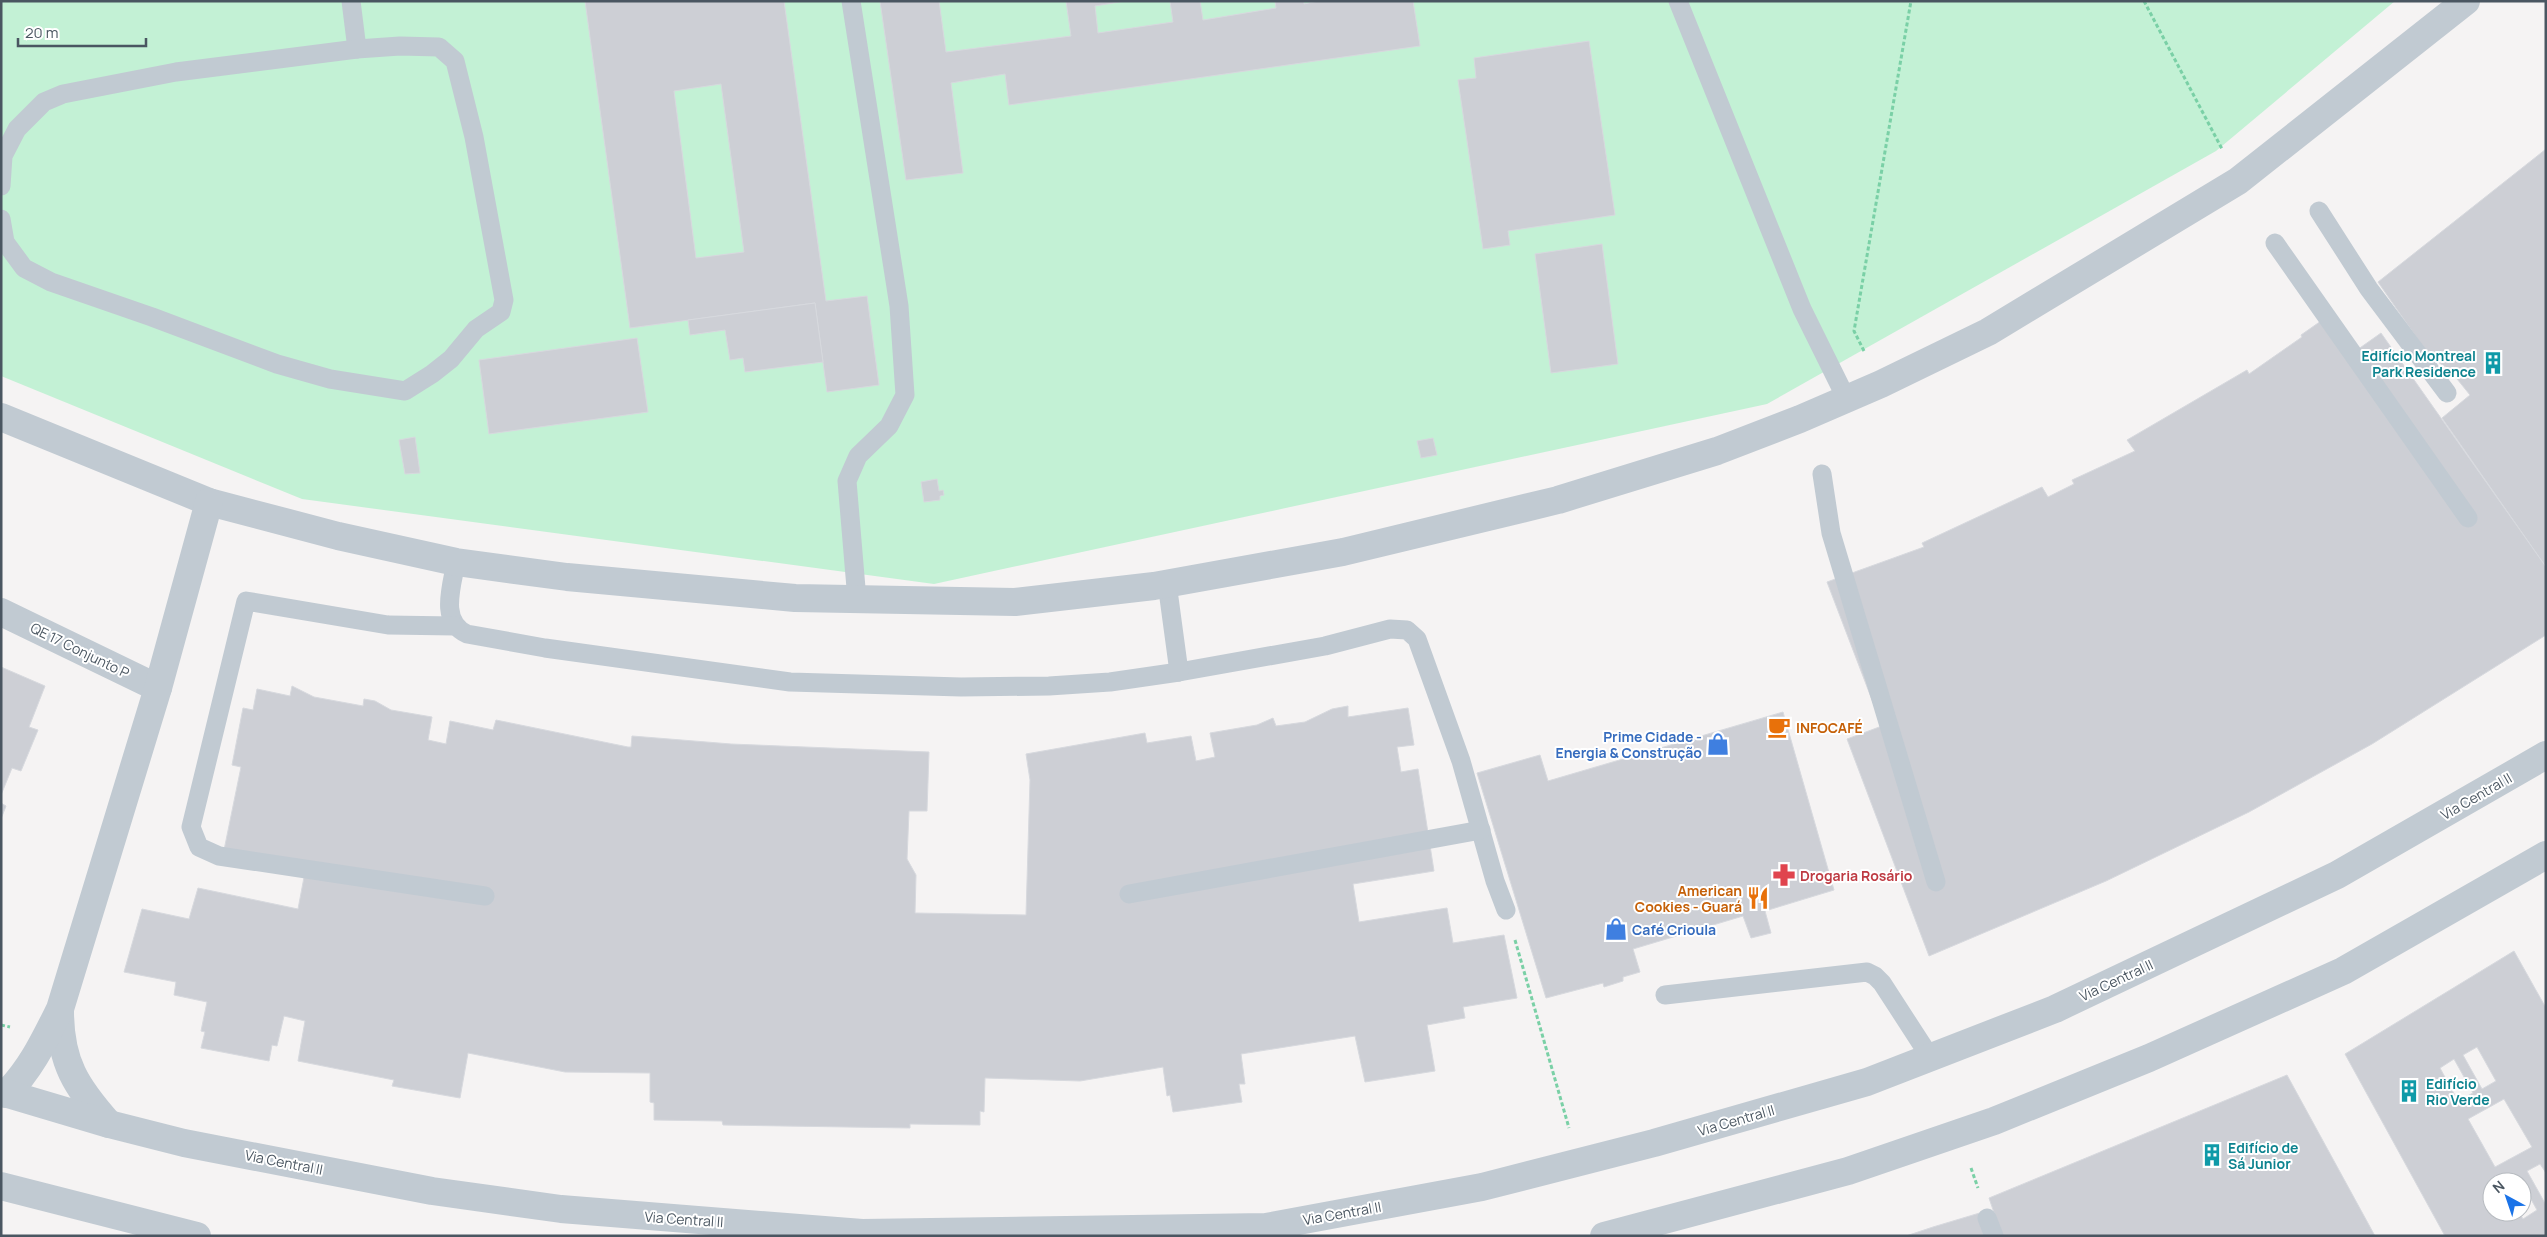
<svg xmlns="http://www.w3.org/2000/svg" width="2547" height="1237" font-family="Manrope,sans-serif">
	<rect width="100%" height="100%" fill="#f5f3f3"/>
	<path fill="#c3f1d5" d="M1 1H2395L2216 151 1767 404 934 584 302 499 1 376Z"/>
	<g fill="#cdcfd5" stroke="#d7d9de" fill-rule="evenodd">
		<path d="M585 1H784L826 301 867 296 879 385 827 392 815 303 630 328ZM721 84 744 252 696 258 674 91Z"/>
		<path d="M880 1H939L946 52 1071 36 1066 1H1125L1095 6 1098 33 1173 22 1170 1H1200L1203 20 1276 8 1275 1H1304V4L1319 1H1413L1420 46 1009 105 1005 74 951 83 963 173 906 180Z"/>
		<path d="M1589 41 1615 215 1508 231 1510 245 1483 249 1458 80 1476 78 1474 58Z"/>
		<path d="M2546 149V567L2442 418 2470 395 2449 369 2430 357 2378 282Z"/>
		<path d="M1602 244 1618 364 1551 373 1535 254Z"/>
		<path d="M815 303 823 362 745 372 743 358 730 360 725 330 690 335 688 320Z"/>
		<path d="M2331 314 2357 350 2381 333 2546 567V635L2372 744 2249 812 2106 881 1929 956 1847 739 1882 726 1827 582 1924 547 1922 543 2042 487 2048 497 2074 484 2072 480 2135 451 2127 440 2247 370 2249 374 2302 337 2301 335Z"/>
		<path d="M637 338 648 412 489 434 479 360Z"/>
		<path d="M415 437 420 473 405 474 399 440Z"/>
		<path d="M1433 438 1437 455 1421 458 1417 441Z"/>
		<path d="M937 479 939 491 943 490 944 495 940 496V500L924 502 921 482Z"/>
		<path d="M1 667 45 686 29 727 38 730 21 771 12 768 1 795Z"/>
		<path d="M292 686 314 697 363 706 364 699 375 701 391 710 432 717 428 740 446 744 450 721 493 730 496 720 628 747H631L632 736 731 744 929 752 927 811H909L907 859 916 875 915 913 1026 915 1030 780 1026 754 1145 733 1147 743 1191 736 1196 761 1215 757 1210 733 1257 725 1273 718 1276 726 1305 722 1332 709 1348 706V717L1408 708 1414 745 1397 747 1401 772 1418 769 1434 871 1353 884 1359 922 1447 908 1453 943 1504 935 1517 998 1463 1007 1465 1018 1427 1025 1435 1071 1365 1082 1355 1036 1241 1054 1245 1084H1239L1242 1102 1173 1112 1170 1095 1167 1096 1163 1067 1080 1081 985 1078 984 1112 980 1111V1125L910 1124V1128L723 1125 722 1121 654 1120V1103L650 1102V1073L565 1072 468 1053 460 1098 392 1086 394 1080 298 1061 305 1021 284 1016 277 1046 272 1045 269 1061 201 1048 205 1032 201 1031 207 1002 174 995 176 982 124 972 142 909 189 919 198 888 298 909 305 872 223 855 241 767 232 765 243 708 253 710 257 689 290 696Z"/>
		<path d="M1783 712 1834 890 1765 911 1771 933 1751 938 1743 916 1633 949 1640 972 1623 977V981L1604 987 1603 983 1546 998 1477 773 1540 755 1548 781Z"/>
		<path d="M1 803 6 806 1 819Z"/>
		<path d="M2514 951 2546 1008V1173L2540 1164 2527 1171 2546 1205V1236H2445L2345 1054ZM2477 1047 2496 1081 2482 1089 2463 1055ZM2454 1059 2473 1093 2458 1101 2440 1068ZM2504 1099 2532 1147 2495 1167 2468 1119ZM2518 1176 2537 1210 2523 1219 2519 1212H2492V1182H2507Z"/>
		<path d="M2287 1075 2375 1236H2002L1989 1198Z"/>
		<path d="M1983 1212 1990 1236H1906L1933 1227Z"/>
	</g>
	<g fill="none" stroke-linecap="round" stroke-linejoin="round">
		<g stroke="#7ad0a6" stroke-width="3" stroke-dasharray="4 2.5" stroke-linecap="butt">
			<path d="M2144 1 2222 149"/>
			<path d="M1864 351 1854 331 1911 1"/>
			<path d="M1515 940 1569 1128"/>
			<path d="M1 1025 10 1027"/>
			<path d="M1971 1168 1978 1188"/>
		</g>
		<g stroke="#c1cad2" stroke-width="19">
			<path d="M351 1 357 49"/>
			<path d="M851 1 899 306 905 395 889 426 858 456 847 481 857 600"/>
			<path d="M1678 1 1802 309 1846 398"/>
			<path d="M1 186 3 156 17 129 44 102 63 94 176 72 357 49 400 46 439 47 455 61 474 137 504 300 501 312 476 329 451 359 432 374 405 391 330 379 277 364 152 317 51 282 24 268 5 242 1 219"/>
			<path d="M2319 211 2369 289 2447 393"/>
			<path d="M2275 243 2468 518"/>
			<path d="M1822 474 1831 533 1936 882"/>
			<path d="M456 562C452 586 439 621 467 634L545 648 790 682 961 687 1049 686 1110 682 1179 672 1325 646 1390 629 1407 630 1417 639 1461 761 1495 881 1506 910"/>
			<path d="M1167 583 1179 672"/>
			<path d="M455 626 388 625 246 601 191 827 199 847 219 856 485 896"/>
			<path d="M1129 894 1481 830"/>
			<path d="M1665 995 1867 972 1875 976 1882 983 1930 1057"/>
			<path d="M1987 1218 1994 1236"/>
		</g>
		<g stroke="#c1cad2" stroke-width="28">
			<path d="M1 417 209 502 338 536 456 562 567 577 795 598 1015 602 1154 586 1343 552 1558 500 1717 451 1800 419 1881 384 1988 332 2238 181 2466 1"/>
			<path d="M1 612 158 688"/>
			<path d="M60 1011C60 1062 76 1087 109 1124"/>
			<path d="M6 1094C31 1069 44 1041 60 1009L158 688 209 502"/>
		</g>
		<g stroke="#c1cad2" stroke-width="28">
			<path d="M1 1092 109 1124 184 1143 432 1191 561 1209 862 1233 1266 1227 1482 1187 1654 1143 1867 1082 2055 1009 2337 875 2546 755"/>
			<path d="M1 1186 197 1236"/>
			<path d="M1604 1236 1848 1171 1994 1121 2149 1058 2343 971 2546 855"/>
		</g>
	</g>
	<defs>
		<symbol id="building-bare" viewBox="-9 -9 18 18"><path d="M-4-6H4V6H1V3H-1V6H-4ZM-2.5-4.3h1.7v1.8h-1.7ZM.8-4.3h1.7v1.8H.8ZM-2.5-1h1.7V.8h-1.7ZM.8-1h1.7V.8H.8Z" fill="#0f9aa8" stroke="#fff" stroke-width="2.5" paint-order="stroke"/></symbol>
		<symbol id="cafe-bare" viewBox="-9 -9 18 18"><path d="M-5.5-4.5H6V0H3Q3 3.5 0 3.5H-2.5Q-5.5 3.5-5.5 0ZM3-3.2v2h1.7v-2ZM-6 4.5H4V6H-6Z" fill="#e8710a" stroke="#fff" stroke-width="2.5" paint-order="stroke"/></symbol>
		<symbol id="shop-bare" viewBox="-9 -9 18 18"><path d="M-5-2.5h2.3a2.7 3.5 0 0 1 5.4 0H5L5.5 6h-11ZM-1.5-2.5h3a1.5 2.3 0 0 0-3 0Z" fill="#3f7fe0" stroke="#fff" stroke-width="2.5" paint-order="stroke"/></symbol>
		<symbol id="pharmacy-bare" viewBox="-9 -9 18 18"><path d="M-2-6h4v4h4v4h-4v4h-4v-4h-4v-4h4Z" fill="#e0444e" stroke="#fff" stroke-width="2.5" paint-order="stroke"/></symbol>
		<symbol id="restaurant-bare" viewBox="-9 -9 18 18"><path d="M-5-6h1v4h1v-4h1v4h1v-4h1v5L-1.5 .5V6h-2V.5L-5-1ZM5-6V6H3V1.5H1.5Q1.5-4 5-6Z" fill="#e8710a" stroke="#fff" stroke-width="2.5" paint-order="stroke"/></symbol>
	</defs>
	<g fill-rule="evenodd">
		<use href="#building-bare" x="2477" y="347" width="32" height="32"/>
		<use href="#cafe-bare" x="1763" y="711" width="32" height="32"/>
		<use href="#shop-bare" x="1702" y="728" width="32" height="32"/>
		<use href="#pharmacy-bare" x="1768" y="859" width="32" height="32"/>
		<use href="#restaurant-bare" x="1742" y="882" width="32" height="32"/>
		<use href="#shop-bare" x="1600" y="913" width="32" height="32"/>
		<use href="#building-bare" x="2393" y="1075" width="32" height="32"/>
		<use href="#building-bare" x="2196" y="1139" width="32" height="32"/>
	</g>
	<g text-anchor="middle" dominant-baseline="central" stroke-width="4" stroke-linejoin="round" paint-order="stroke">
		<g font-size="14" font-weight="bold" fill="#0d838f" stroke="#fff" text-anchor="start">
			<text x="2476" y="355" text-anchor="end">Edifício Montreal<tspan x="2476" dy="16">Park Residence</tspan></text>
			<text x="2426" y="1083">Edifício<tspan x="2426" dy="16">Rio Verde</tspan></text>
			<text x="2228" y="1147">Edifício de<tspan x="2228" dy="16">Sá Junior</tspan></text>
		</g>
		<g font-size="14" fill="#4a5661" stroke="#fff">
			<text transform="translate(80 650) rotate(26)">QE 17 Conjunto P</text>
			<text transform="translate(2476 796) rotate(-30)">Via Central II</text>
			<text transform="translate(2116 980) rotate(-25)">Via Central II</text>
			<text transform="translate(1736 1120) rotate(-16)">Via Central II</text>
			<text transform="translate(284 1162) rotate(11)">Via Central II</text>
			<text transform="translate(1342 1213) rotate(-10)">Via Central II</text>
			<text transform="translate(684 1219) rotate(4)">Via Central II</text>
		</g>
		<g font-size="14" font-weight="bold" fill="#c56008" stroke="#fff" text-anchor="start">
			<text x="1796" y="727">INFOCAFÉ</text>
			<text x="1742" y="890" text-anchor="end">American<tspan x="1742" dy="16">Cookies - Guará</tspan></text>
		</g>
		<g font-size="14" font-weight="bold" fill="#366cbe" stroke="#fff" text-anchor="end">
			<text x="1702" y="736">Prime Cidade -<tspan x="1702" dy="16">Energia &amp; Construção</tspan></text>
			<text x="1632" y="929" text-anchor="start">Café Crioula</text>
		</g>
		<g font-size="14" font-weight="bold" fill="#be3a42" stroke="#fff" text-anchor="start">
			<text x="1800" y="875">Drogaria Rosário</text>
		</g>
	</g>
	<rect width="2547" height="1237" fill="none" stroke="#4a5661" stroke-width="5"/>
	<g transform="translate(2507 1197) rotate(320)"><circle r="24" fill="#ffffff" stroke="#b7bbc0"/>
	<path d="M0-4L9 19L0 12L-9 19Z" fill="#1a73e8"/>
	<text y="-8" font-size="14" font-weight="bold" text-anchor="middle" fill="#4a5661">N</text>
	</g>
	<path d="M18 38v8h128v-8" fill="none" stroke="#4a5661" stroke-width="2.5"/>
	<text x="25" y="38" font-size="15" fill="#4a5661" stroke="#ffffff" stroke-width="4" paint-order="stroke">20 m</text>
</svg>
